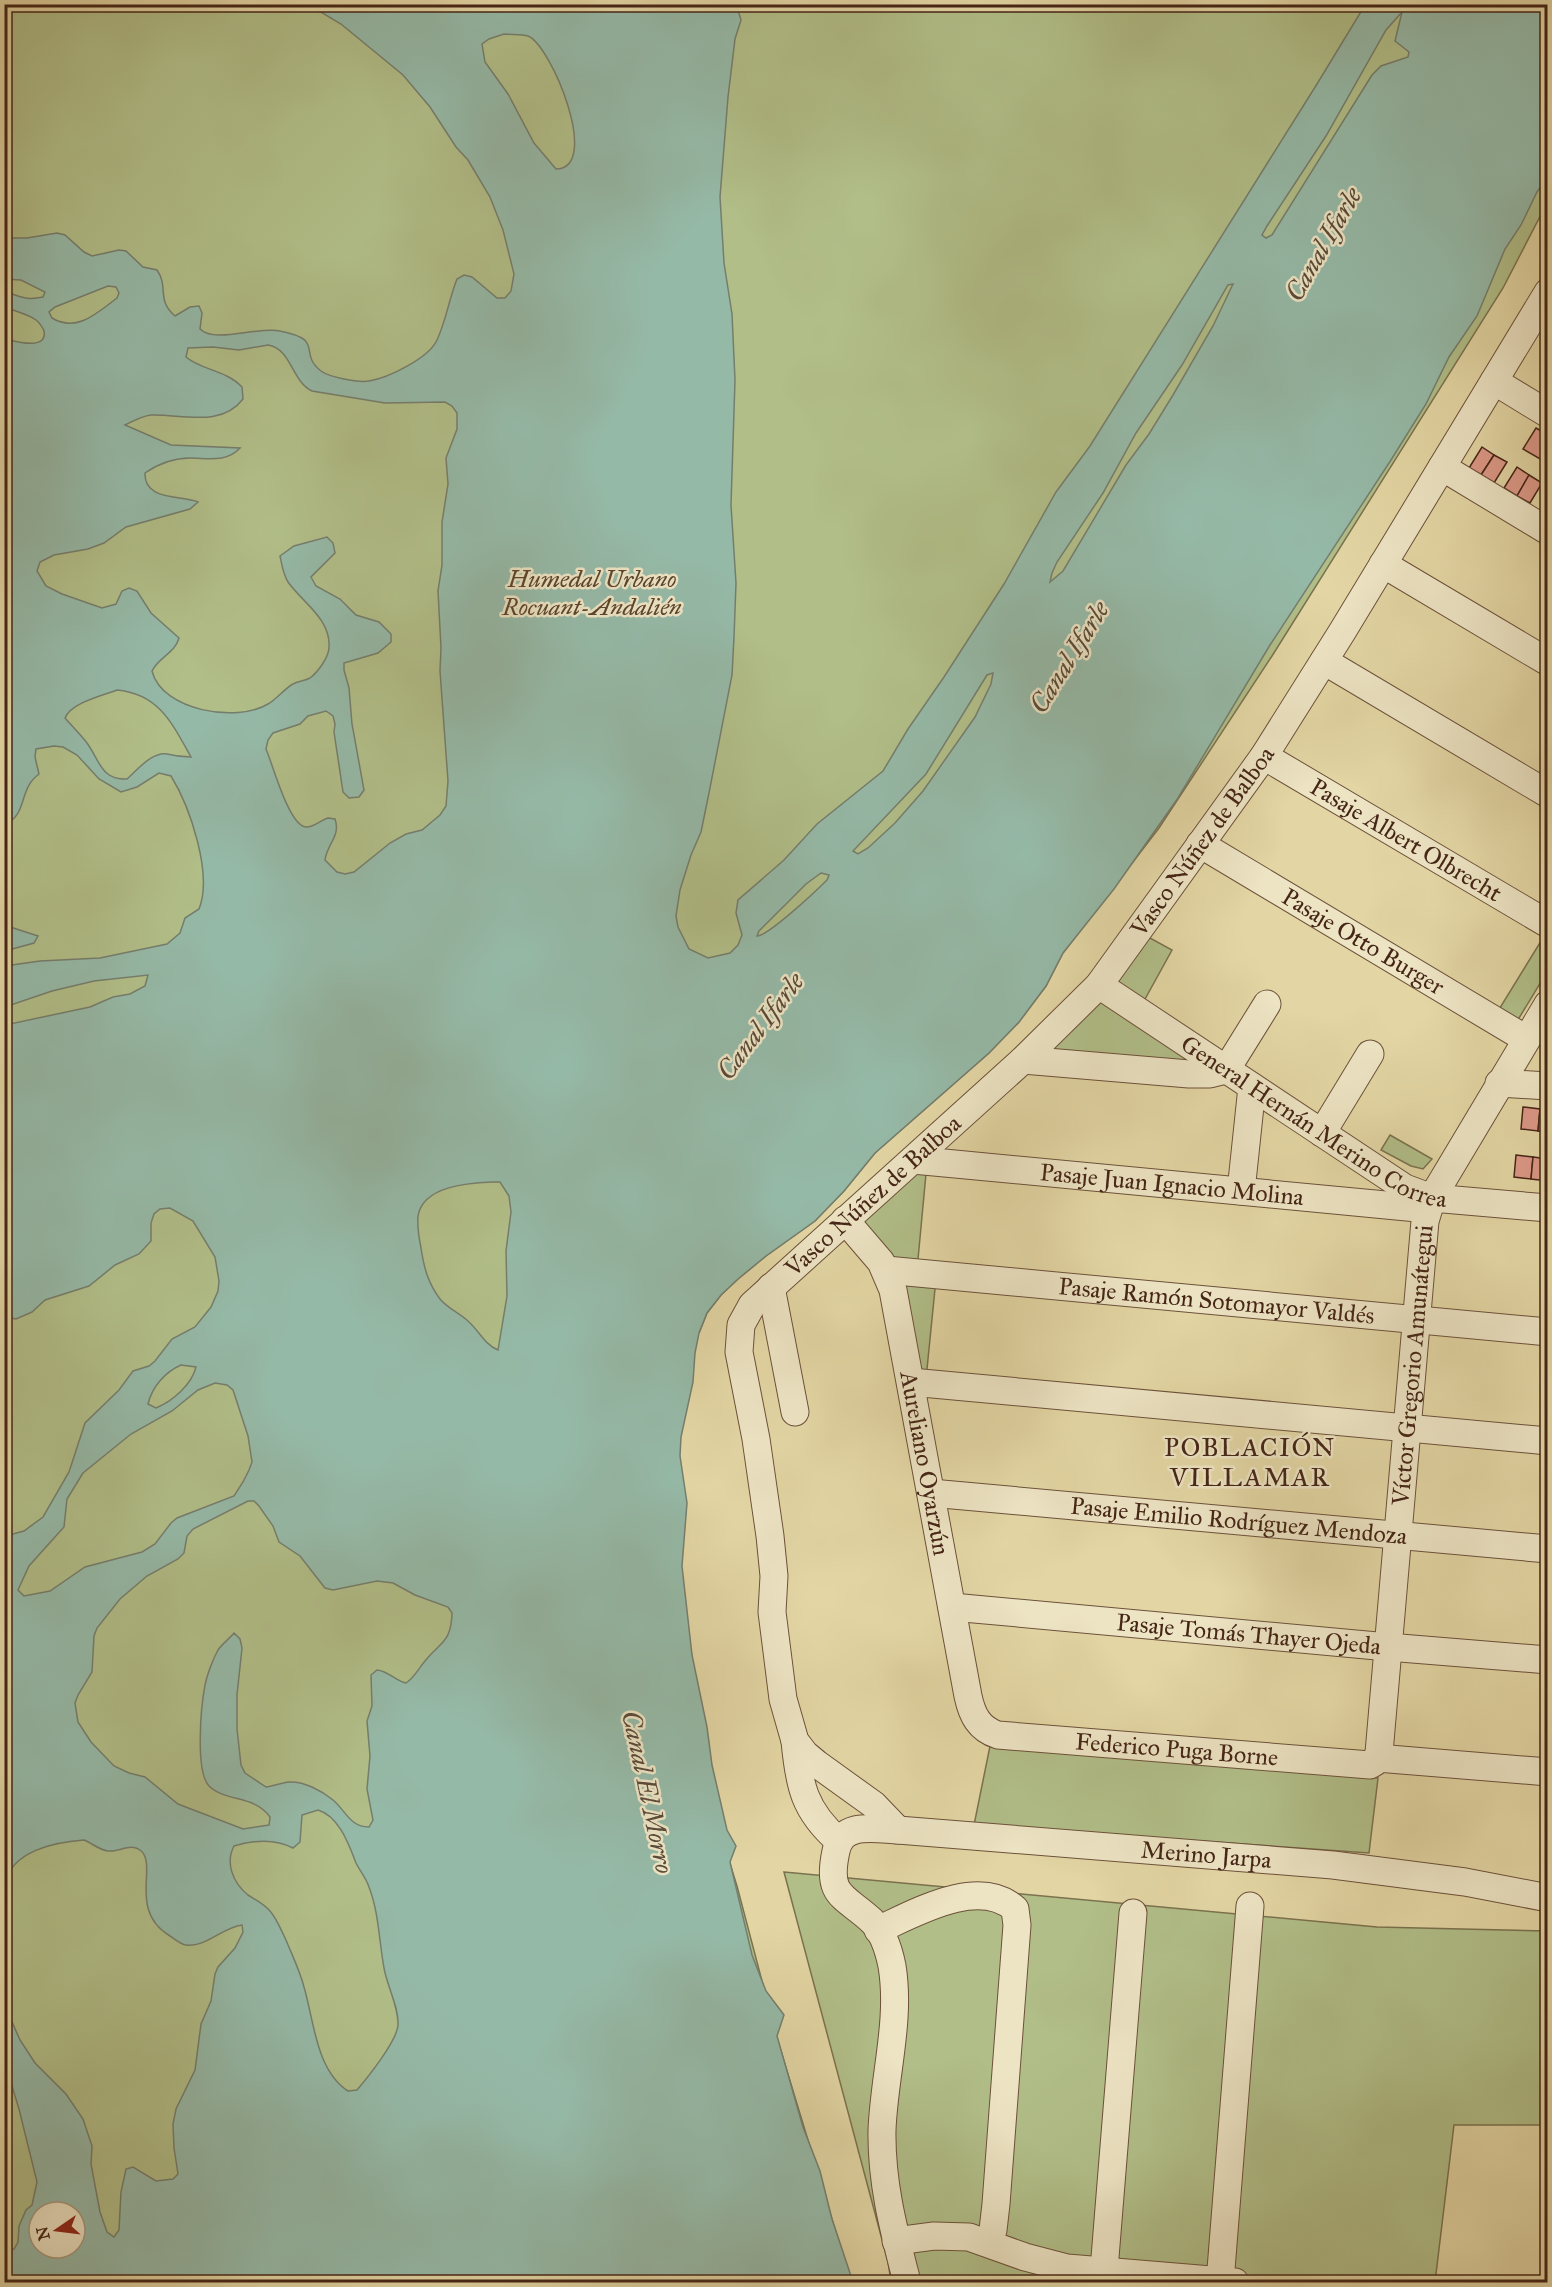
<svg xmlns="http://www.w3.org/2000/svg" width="1552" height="2287" font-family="'IM FELL Great Primer',serif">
	<rect width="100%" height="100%" fill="#e3d6a4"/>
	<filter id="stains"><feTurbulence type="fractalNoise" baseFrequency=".00333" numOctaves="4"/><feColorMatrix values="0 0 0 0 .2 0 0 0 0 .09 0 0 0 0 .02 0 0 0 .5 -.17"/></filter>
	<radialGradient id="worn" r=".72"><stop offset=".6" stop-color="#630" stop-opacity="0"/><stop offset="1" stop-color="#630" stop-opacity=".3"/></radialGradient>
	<g fill="#b1be88" stroke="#7b724f" stroke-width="1.5" fill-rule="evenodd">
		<path d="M4 5H1547V203L1503 288 1272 656 1159 828 1063 953 1046 986 1019 1022 989 1053 875 1153 844 1191 815 1221 766 1256 738 1279 721 1295 707 1313 699 1333 695 1299 675 1453 677 1606 707 1790 737 1886 777 2038 838 2239 5 2282ZM39 2212H75V2248H39Z"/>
		<path d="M1139 932 1172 950 1139 1010 1101 984Z"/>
		<path d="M1546 933 1547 934V972L1516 1023 1498 1011Z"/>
		<path d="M1099 987 1222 1069 1027 1059Z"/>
		<path d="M1390 1135 1432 1159 1423 1169 1411 1166 1381 1150Z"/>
		<path d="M927 1163 917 1270 887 1268 847 1220Z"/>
		<path d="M936 1279 926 1379 913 1378 895 1282Z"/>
		<path d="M990 1746 1378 1778 1369 1853 974 1825Z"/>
		<path d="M784 1872 1377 1927 1547 1931V2125H1454L1435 2282H891L888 2262Z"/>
	</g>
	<g fill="#95b9a7" stroke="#757e6d" stroke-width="1.5" fill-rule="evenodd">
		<path d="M732 5 738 10 741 20 735 39 728 97 720 197 724 263 732 314 735 380 731 505 736 583 734 637 732 675 709 793 701 832 691 855 680 890 676 916 678 927 689 949 708 958 730 953 738 945 742 935 736 913 738 900 784 860 817 824 883 771 908 729 944 677 1004 584 1056 492 1090 446 1317 84 1365 5H1547V178L1537 192 1521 225 1505 249 1477 316 1449 357 1426 404 1391 460 1270 645 1178 798 1114 889 1063 953 1046 986 1019 1022 989 1053 875 1153 844 1191 815 1221 766 1256 738 1279 721 1295 707 1313 699 1333 695 1353 693 1382 681 1437 680 1456 687 1503 682 1566 692 1655 707 1727 712 1765 727 1830 736 1846 730 1862 752 1955 766 1991 784 2015 777 2036 803 2127 820 2171 832 2219 853 2282H5V2250L14 2249 18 2242 19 2226 26 2210 32 2205 37 2182 19 2109 11 2083 5 2073V2006L20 2040 35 2063 66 2094 83 2119 92 2146 91 2164 100 2212 107 2232 114 2237 119 2230 121 2192 126 2169 133 2167 156 2181 173 2179 178 2174 174 2148 173 2124 176 2109 195 2070 201 2024 211 2001 215 1974 218 1967 235 1948 243 1932 242 1925C223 1927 205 1948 186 1945 180 1944 175 1939 170 1936 127 1910 159 1864 140 1850 131 1843 119 1852 108 1851 99 1850 92 1843 84 1840 55 1842 11 1851 5 1884V1536L24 1531 43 1517 69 1472 85 1423 119 1390 133 1371 149 1366 155 1361 172 1339 195 1327 211 1307 218 1291 219 1281 215 1257 193 1221 170 1208 160 1209 154 1214 151 1223V1241L139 1254 115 1265 89 1286 45 1300 32 1312 16 1319 5 1317V1025L90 1007 113 997 130 994 145 986 148 975 94 981 52 991 5 1007V966L40 961 100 958 167 944 180 933 185 918 199 909C213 874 190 807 171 776L159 773 137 787 121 792 99 779 77 755 63 747 54 746 36 749 35 757 39 774C18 789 28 815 5 824V339C14 341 48 351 44 331 43 328 39 322 36 320 28 314 14 311 5 307V292C21 296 25 301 43 297L45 292 21 280 5 279V238H27L57 233 65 235 84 252 92 256 119 250 126 251 143 267 157 270C169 287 156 300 175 316L190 307 199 306 202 313 200 329C215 344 258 326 280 331 326 340 297 352 321 371 329 377 358 383 369 381 388 378 429 358 437 340 446 321 449 299 457 279L464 275 472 277 497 298H505L511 291 514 274 503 230 490 197 468 160 456 147 430 107 403 75 341 24 309 5ZM1402 12 1395 41 1409 52 1408 57 1381 66 1372 75 1272 235 1266 238 1262 235 1267 226 1326 136 1386 30ZM504 34C511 35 521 34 528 36 551 45 602 168 556 169L534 143 508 94 485 62 482 44 489 39ZM1233 284 1213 326 1173 395 1149 434 1126 465 1063 571 1050 582 1052 573 1057 562 1103 493 1136 433 1182 365 1228 285ZM108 286 116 287 119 293 117 298C97 313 77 333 52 318L49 312 55 307ZM268 345C292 349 291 381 312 391L385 403 445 402 452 406 457 413V429L446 458 448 484 442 522V565L438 591 441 648 440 671 448 781 446 806 440 815 422 830 406 834 390 843 354 872 345 874 337 872 325 860C327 844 341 836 335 819L328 818C321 820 313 828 306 827 289 826 273 765 266 749L268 740 273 733 300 724 308 716 326 711 333 716 335 724 334 732 343 792 349 798 359 797 364 790 352 724 349 688 344 670V663L378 653 391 642V634L379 622 356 615 340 599 316 586 311 577 335 553 333 543 327 537 294 546 280 556C282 565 283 574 288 582 302 602 331 619 329 647 329 657 318 672 310 678 305 681 298 681 293 684 284 689 277 699 268 704 237 723 162 711 152 671 159 657 175 653 179 638L151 613 137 591 129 588 122 591 116 604 102 608 62 594 46 586 37 571 40 562 54 555 88 549 104 543 126 527 190 509 198 502C180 495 144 501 145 473 158 464 173 458 190 458 208 458 226 463 240 448L171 445 125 425C133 421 142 416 151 415 182 414 221 428 243 399L242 387C226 370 201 370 186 357L188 348 213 347 239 350ZM993 673 991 684 975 717 923 791 895 823 868 848 858 854 853 851 926 774 987 675ZM117 690C159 694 172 723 191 757 182 757 175 756 167 754 152 752 138 769 127 779 101 780 100 761 87 743 80 734 72 726 65 718 71 703 101 696 117 690ZM821 873 829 875 827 880C816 891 768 936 757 936L759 931 806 884ZM492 1182H500L509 1196 511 1212 506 1251 507 1296 498 1350C485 1345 479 1331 469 1322 461 1314 447 1308 440 1299 428 1283 424 1268 421 1248 419 1238 417 1227 418 1216 423 1186 468 1183 492 1182ZM181 1365 196 1367C192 1384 173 1401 156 1408L148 1404C152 1387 165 1372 181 1365ZM215 1383 227 1385 233 1390 248 1436 252 1462 249 1470 243 1482 234 1496 177 1518 171 1523 155 1544 142 1552 85 1567 50 1591 24 1596 18 1590 29 1566 64 1527 67 1499 83 1473 131 1434 172 1411 198 1390ZM248 1501H254L259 1506 273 1526 279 1542 300 1556 325 1588 333 1590 377 1581 393 1583 415 1595 448 1607 452 1613C451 1643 441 1641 425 1661 418 1669 415 1677 406 1683 395 1681 389 1671 377 1670L371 1675 372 1706 367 1721 370 1756 367 1789 373 1820 369 1827C350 1827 346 1811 333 1800 322 1791 304 1781 289 1782 281 1783 273 1786 266 1787L245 1773 241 1765 237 1729V1695L242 1648 240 1639 234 1633C229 1639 222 1644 218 1650 213 1659 207 1675 205 1685 201 1706 195 1771 209 1786 225 1802 255 1795 270 1817L269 1825 243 1829 178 1804 145 1777 129 1773 114 1766 91 1742 78 1722 75 1703 78 1695 92 1672 94 1636 97 1628 120 1599 147 1576 178 1559 184 1553 187 1536 193 1529ZM318 1810C339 1816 349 1845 356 1863 360 1871 366 1878 369 1887 379 1913 379 1941 384 1968 387 1986 399 2007 398 2025 397 2041 368 2077 357 2090L348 2091C316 2070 314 2021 304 1987 300 1971 292 1955 286 1940 281 1930 277 1919 270 1911 264 1904 256 1900 248 1895 233 1883 225 1863 234 1846 254 1840 274 1838 293 1848L300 1842 302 1815ZM39 2212H75V2248H39Z"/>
		<path d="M4 925 38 936 34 943 5 951Z"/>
	</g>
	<g fill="#d98" stroke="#452516" stroke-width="1.5">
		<path d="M1536 428 1548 435V452L1542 460 1523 449Z"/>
		<path d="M1482 447 1494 455 1481 475 1469 468Z"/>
		<path d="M1494 455 1507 462 1494 483 1481 475Z"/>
		<path d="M1517 467 1529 475 1517 496 1504 488Z"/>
		<path d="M1529 475 1542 483 1530 503 1517 496Z"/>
		<path d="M1523 1107 1540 1109 1538 1131 1521 1129Z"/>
		<path d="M1540 1109 1548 1110V1132L1538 1131Z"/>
		<path d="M1516 1155 1533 1157 1531 1179 1514 1177Z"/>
		<path d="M1533 1157 1548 1159V1181L1531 1179Z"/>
	</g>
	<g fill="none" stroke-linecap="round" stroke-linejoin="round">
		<defs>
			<g id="minor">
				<path d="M1494 381 1548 414"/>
				<path d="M1442 467 1548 531"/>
				<path d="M1383 564 1548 662"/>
				<path d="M1324 661 1548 794"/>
				<path id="s1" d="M1264 756 1548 924"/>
				<path id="s2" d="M1200 844 1526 1039"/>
				<path id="s3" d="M1099 985 1405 1188 1432 1198 1548 1208"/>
				<path d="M1023 1060 1189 1074H1210L1226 1070 1267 1004"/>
				<path d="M1499 1083 1548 1086"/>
				<path d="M1322 1133 1370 1054"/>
				<path id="s4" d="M913 1160 1428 1209"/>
				<path d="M1241 1191 1252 1087"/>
				<path id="s5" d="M845 1220 881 1262 893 1290 968 1696C972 1715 979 1729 998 1735L1370 1765 1375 1762 1379 1753 1425 1221 1432 1198 1548 1004"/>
				<path id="s6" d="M886 1270 1548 1332"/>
				<path d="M771 1287 795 1412"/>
				<path d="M911 1382 1548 1441"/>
				<path id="s7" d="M931 1493 1548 1549"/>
				<path id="s8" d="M952 1607 1388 1647 1548 1660"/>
				<path d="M795 1741C799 1785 804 1811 839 1841"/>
				<path d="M1377 1758 1548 1772"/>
				<path id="s9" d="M898 1830 874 1805 817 1764 805 1754 795 1741 783 1699 772 1612 774 1576 770 1536 756 1439 739 1352 741 1325 752 1305 1023 1060 1099 985 1264 756 1342 632 1548 292"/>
				<path d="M878 1930C915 1913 979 1876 1015 1909L1017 1925 996 2204 993 2230 989 2243"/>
				<path d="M896 2241 934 2236 969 2237 1025 2257 1067 2268 1235 2282"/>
				<path id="s10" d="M907 2282C894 2231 881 2183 882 2130 884 2076 901 2020 892 1966 889 1951 883 1932 872 1921 844 1895 826 1897 836 1851 842 1821 875 1829 898 1830L1333 1865 1465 1882 1548 1898"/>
				<path d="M1103 2282 1133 1913"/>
				<path d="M1220 2282 1250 1906"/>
			</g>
		</defs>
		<use href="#minor" stroke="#6c513a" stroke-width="29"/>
		<use href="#minor" stroke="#ede4c4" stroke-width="27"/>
	</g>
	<g text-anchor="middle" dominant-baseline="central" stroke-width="5" stroke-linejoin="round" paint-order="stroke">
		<g font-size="24" font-style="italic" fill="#5b442d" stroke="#ede4c4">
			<text x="592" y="579">Humedal Urbano<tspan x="592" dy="28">Rocuant-Andalién</tspan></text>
		</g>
		<g font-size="24" fill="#452516" stroke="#ede4c4">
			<text stroke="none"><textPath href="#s1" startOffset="165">Pasaje Albert Olbrecht</textPath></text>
			<text stroke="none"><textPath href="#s9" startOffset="1230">Vasco Núñez de Balboa</textPath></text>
			<text stroke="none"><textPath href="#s2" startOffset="190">Pasaje Otto Burger</textPath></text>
			<text stroke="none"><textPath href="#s3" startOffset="256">General Hernán Merino Correa</textPath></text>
			<text stroke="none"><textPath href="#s4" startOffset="260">Pasaje Juan Ignacio Molina</textPath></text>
			<text stroke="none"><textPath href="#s9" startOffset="744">Vasco Núñez de Balboa</textPath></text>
			<text stroke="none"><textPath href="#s6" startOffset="332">Pasaje Ramón Sotomayor Valdés</textPath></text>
			<text stroke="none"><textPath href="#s5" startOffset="1329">Víctor Gregorio Amunátegui</textPath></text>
			<text stroke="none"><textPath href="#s5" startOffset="262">Aureliano Oyarzún</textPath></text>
			<text stroke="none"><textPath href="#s7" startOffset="309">Pasaje Emilio Rodríguez Mendoza</textPath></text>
			<text stroke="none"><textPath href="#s8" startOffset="298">Pasaje Tomás Thayer Ojeda</textPath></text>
			<text stroke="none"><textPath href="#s5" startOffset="730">Federico Puga Borne</textPath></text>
			<text stroke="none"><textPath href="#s10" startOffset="838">Merino Jarpa</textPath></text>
		</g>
		<g font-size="26" font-style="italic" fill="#594a3a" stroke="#ede4c4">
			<text transform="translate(1323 244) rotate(-60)">Canal Ifarle</text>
			<text transform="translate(1069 657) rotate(-58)">Canal Ifarle</text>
			<text transform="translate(760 1026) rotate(-53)">Canal Ifarle</text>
			<text transform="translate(648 1792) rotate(78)">Canal El Morro</text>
		</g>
		<g font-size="26" letter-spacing="1.5" fill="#452516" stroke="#ede4c4">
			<text x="1250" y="1447">POBLACIÓN<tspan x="1250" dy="30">VILLAMAR</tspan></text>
		</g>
	</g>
	<rect width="1552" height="2287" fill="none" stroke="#e3d6a4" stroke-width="24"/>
	<rect x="6" y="6" width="1540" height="2275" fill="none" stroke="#452516" stroke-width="3"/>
	<rect x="12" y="12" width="1528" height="2263" fill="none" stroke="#452516" stroke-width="1.5"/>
	<g transform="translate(57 2230) rotate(256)"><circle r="28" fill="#ede4c4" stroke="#aa987e" stroke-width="1.5"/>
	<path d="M0-4.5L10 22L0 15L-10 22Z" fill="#8f2418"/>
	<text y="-9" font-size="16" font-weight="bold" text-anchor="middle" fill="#452516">N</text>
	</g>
	<rect width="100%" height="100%" filter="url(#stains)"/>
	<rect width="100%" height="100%" fill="url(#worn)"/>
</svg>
